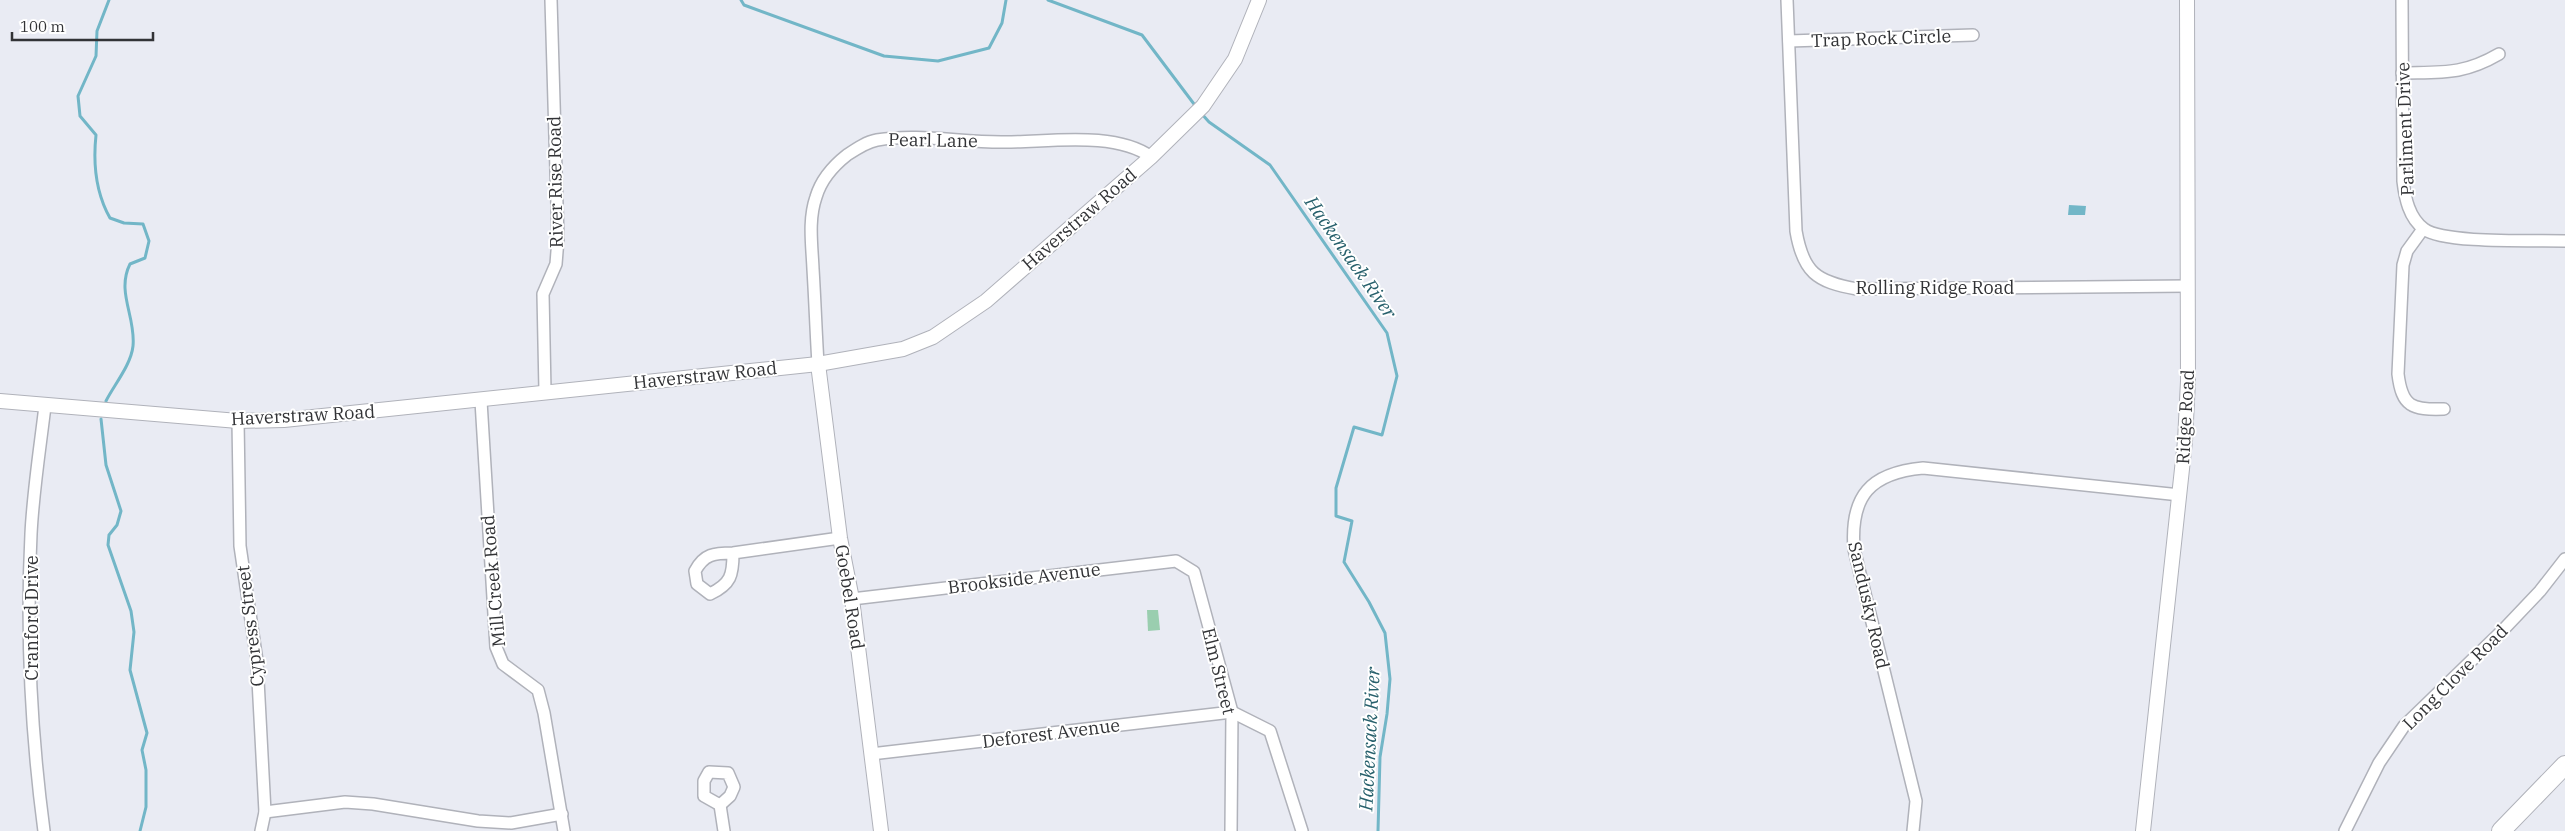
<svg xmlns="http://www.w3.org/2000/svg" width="2565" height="831" font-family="'IBM Plex Serif',serif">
	<rect width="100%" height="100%" fill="#e9ebf3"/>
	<path fill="#9aceaf" d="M1147 610H1158L1160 630 1148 631Z"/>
	<path fill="#72b6c7" d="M2069 205 2086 206 2085 215H2068Z"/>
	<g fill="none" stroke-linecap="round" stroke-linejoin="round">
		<g stroke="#72b6c7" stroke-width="3">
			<path d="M741 0 744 5 884 56 938 61 989 48 1002 23 1006 0"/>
			<path d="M1048 0 1142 35 1197 108"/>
			<path d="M1201 113 1209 122 1270 165 1387 333 1397 376 1382 435 1354 427 1336 488V516L1352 521 1344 562 1369 602 1385 633 1390 679 1387 714 1380 757 1378 831"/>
			<path d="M106 401C114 385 131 365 133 346 136 317 116 292 130 264L145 258 149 241 143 224 124 223 110 218C96 193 93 163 96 135L80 116 78 96 96 56 97 31 109 0"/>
			<path d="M101 419 106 465 121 511 117 525 109 535 108 545 131 611 134 632 130 670 147 733 142 750 146 770V807L140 831"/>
		</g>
		<defs>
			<g id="minor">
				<path d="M1787 0 1796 231C1803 272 1816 282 1857 289L2188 286"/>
				<path d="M2402 0 2403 181C2405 198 2409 218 2424 229 2444 244 2536 240 2565 241"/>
				<path d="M1789 41 1973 35"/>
				<path d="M2402 73C2442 72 2463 75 2499 54"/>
				<path d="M2423 229 2407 251 2403 265 2398 374C2402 407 2412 410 2444 409"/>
				<path d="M818 364C816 332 815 301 813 269 812 245 808 220 816 197 821 180 833 166 847 155 856 149 866 142 877 140 920 133 963 143 1006 142 1049 142 1115 131 1151 157"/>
				<path d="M545 391 543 294 556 264 558 239 551 0"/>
				<path d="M481 401 496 647 503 664 538 690 544 713 564 831"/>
				<path d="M238 421 240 546 257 661 265 812 261 831"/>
				<path d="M733 553C733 575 731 584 710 594L697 584 695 571C704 554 714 553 733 553L840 538"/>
				<path d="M852 599 1176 561 1194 572 1232 712 1231 831"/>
				<path d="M871 754 1232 712 1270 731 1302 831"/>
				<path d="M709 772 728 773 734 787 730 796 720 805 704 796V781Z"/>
				<path d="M720 805 724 831"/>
				<path d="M265 812 345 802 373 804 478 821 511 823 562 814"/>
				<path d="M44 831C31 733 26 633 31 534 33 492 40 448 45 406"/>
				<path d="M1913 831 1916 801 1854 549C1850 496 1870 473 1923 468L2180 495"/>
				<path d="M2345 831 2379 763 2404 726 2503 630 2540 591 2565 559"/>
			</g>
			<g id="tertiary">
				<path d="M818 364 840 538 852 599 881 831"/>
				<path d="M0 401 238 421 284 420 818 364 903 349 933 337 986 301 1151 157 1203 106 1235 59 1259 0"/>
				<path d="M2143 831 2185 441 2188 381 2187 0"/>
			</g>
			<path id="primary" d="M2501 831 2565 765"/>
		</defs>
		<use href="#minor" stroke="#b0b2ba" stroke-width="14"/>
		<use href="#tertiary" stroke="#b0b2ba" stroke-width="16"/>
		<use href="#primary" stroke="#b0b2ba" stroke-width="20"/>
		<use href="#minor" stroke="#fff" stroke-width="11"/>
		<use href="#tertiary" stroke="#fff" stroke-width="14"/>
		<use href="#primary" stroke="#fff" stroke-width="18"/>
	</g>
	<g text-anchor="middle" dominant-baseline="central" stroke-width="4" stroke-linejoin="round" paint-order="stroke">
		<g font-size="18" fill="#323336" stroke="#fff">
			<text transform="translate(1881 38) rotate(-2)">Trap Rock Circle</text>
			<text transform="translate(2405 129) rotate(-92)">Parliment Drive</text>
			<text transform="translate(933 140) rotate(1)">Pearl Lane</text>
			<text transform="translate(555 182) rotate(-91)">River Rise Road</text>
			<text transform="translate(1079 219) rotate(-41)">Haverstraw Road</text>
			<text x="1935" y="287">Rolling Ridge Road</text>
			<text transform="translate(705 375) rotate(-6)">Haverstraw Road</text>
			<text transform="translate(303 415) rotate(-3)">Haverstraw Road</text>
			<text transform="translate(2185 417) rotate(-87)">Ridge Road</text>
			<text transform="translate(1024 578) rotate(-7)">Brookside Avenue</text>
			<text transform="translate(493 581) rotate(-95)">Mill Creek Road</text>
			<text transform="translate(850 597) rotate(81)">Goebel Road</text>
			<text transform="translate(1869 605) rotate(77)">Sandusky Road</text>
			<text transform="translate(31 618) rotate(-90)">Cranford Drive</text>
			<text transform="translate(250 626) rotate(-97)">Cypress Street</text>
			<text transform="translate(1219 671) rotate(76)">Elm Street</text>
			<text transform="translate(2455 677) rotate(-45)">Long Clove Road</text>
			<text transform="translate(1051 733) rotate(-7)">Deforest Avenue</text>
		</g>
		<g font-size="19" font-style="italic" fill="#27606c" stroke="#fff">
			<text transform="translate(1351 257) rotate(55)">Hackensack River</text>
			<text transform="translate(1369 739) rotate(-87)">Hackensack River</text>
		</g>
	</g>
	<path d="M12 32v8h141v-8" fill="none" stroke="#323336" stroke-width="2.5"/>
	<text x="20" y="32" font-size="15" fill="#323336" stroke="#ffffff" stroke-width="4" paint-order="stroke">100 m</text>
</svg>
